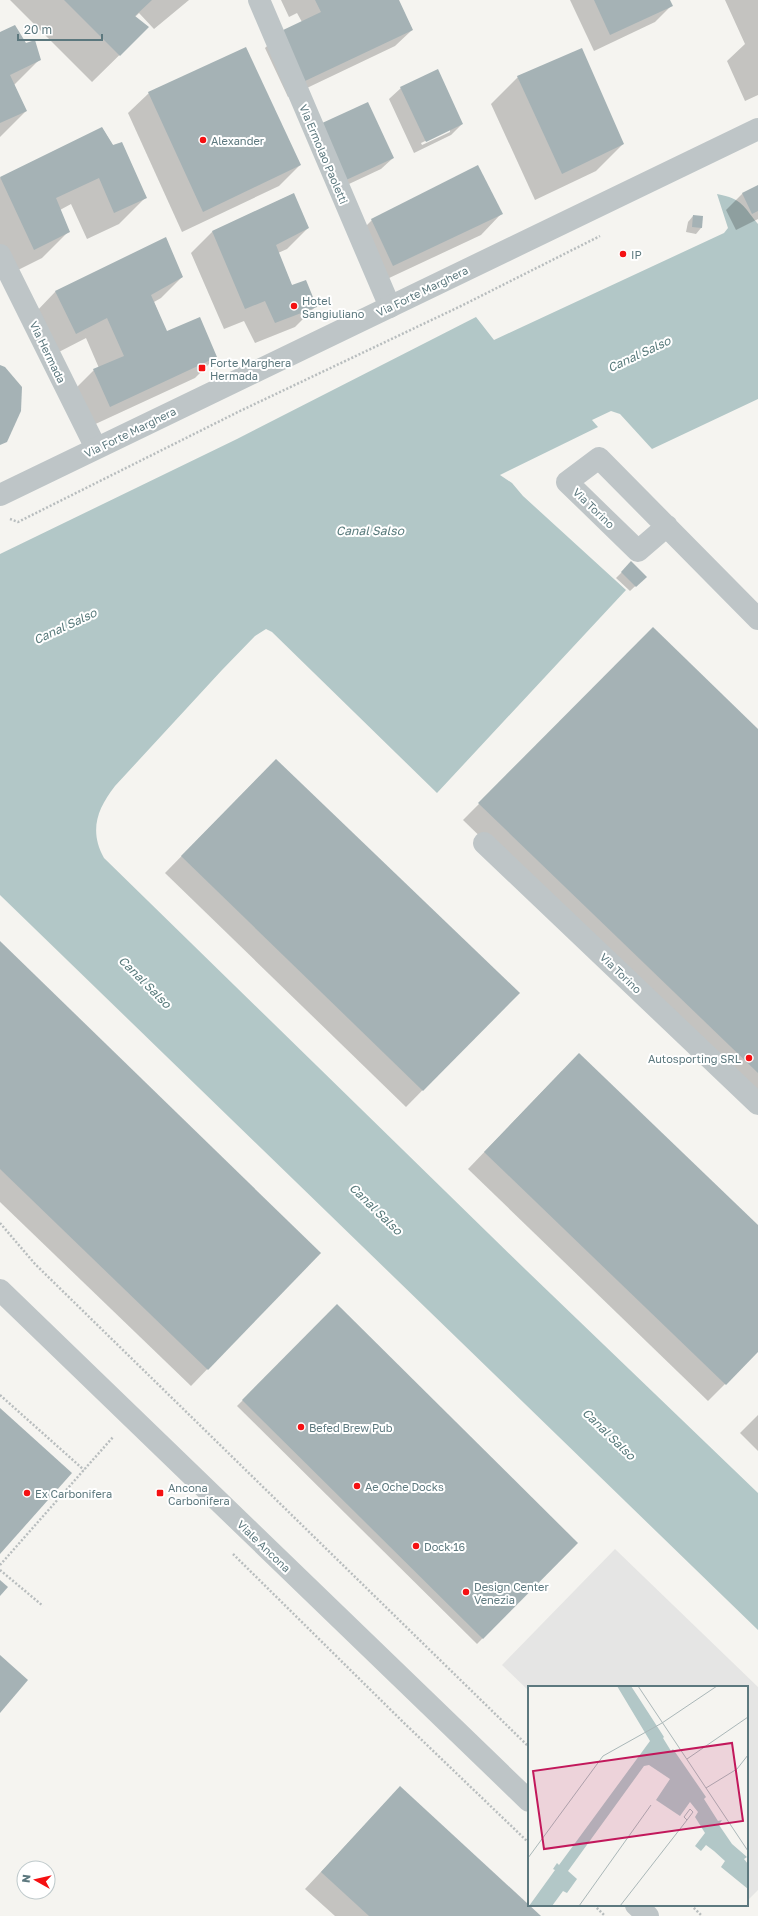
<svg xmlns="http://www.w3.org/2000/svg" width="758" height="1916" font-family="'Golos Text',sans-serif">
	<rect width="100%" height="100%" fill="#f5f4f0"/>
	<path fill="#e5e5e4" d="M615 1549 758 1687V1890L747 1901V1687H529V1691L502 1665Z"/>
	<path fill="#b2c7c7" d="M717 194C743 199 743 206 758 224V399L652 449 620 414 611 411 592 420 598 427 500 475 512 483 523 496 626 590 437 793 272 632 266 629 255 636 222 670 115 786C97 809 89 831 104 858L526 1270 758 1493V1630L0 895V554L237 439 476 317 494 340 724 233 728 228Z"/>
	<g fill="#0003" fill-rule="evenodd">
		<path d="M10 0H189L154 29 139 13 135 17 148 27 92 82Z"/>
		<path d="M281 0H398L412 30 395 46 288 97 265 48 282 32 302 22 297 13 289 17Z"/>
		<path d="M570 0H669L671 6 655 22 594 51Z"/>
		<path d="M725 0H758V95L745 101 727 61 745 44Z"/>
		<path d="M0 33 26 44 40 59 14 85 26 111 0 137Z"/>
		<path d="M518 77 623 144 596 171 535 200 491 104Z"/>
		<path d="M401 88 462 124 451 135 414 153 389 99ZM450 129V132L422 145 421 143Z"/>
		<path d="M149 93 300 165 279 186 182 232 128 113Z"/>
		<path d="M102 128 146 197 119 224 87 239 71 204 60 210 69 231 42 258 6 276 0 263V178Z"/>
		<path d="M309 136 393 158 381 169 334 191Z"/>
		<path d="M758 186V219L736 230 726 210 742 194Z"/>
		<path d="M293 194 308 228 287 249 278 253 292 286 316 306 295 327 255 343 244 321 224 329 191 253 212 232Z"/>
		<path d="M501 214 481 235 372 286 351 241 372 220Z"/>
		<path d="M693 216 702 217 701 228 696 234 686 232 688 222Z"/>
		<path d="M166 239 182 277 161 298 154 302 166 332 216 357 195 378 89 427 73 391 94 370 99 368 86 338 55 354 35 313 55 292Z"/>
		<path d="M631 563 645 577 630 591 616 578Z"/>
		<path d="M653 629 758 731V1106L463 820Z"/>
		<path d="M260 776 518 993 406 1107 165 873Z"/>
		<path d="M0 942 319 1253 191 1386 0 1202Z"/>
		<path d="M562 1071 758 1226V1351L708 1401 468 1169Z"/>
		<path d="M337 1306 576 1543 477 1644 237 1406Z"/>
		<path d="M758 1415V1451L740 1433Z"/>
		<path d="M400 1787 539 1916H335L305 1889Z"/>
	</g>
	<g fill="#a5b2b5">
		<path d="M64 0H152L135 16 149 27 120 56Z"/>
		<path d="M315 0H399L413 30 305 81 281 31 321 12Z"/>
		<path d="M594 0H670L673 6 610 35Z"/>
		<path d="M15 25 26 43 35 40 41 60 10 75 27 111 0 123V32Z"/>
		<path d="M246 47 301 165 203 212 148 92Z"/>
		<path d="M582 48 624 144 562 174 517 76Z"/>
		<path d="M438 69 463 124 426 142 400 87Z"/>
		<path d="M368 102 394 158 346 180 320 124Z"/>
		<path d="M102 127 113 145 122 142 147 198 114 213 99 178 56 198 70 232 34 250 0 177Z"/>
		<path d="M478 165 503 214 393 266 371 219Z"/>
		<path d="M758 185V211L752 214 742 193Z"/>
		<path d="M294 193 309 228 276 245 292 285 306 280 317 307 275 323 265 301 245 309 212 231Z"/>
		<path d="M693 215 703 216 702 228 692 227Z"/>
		<path d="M166 237 183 277 151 295 167 331 200 317 217 357 110 407 93 369 124 356 107 318 76 334 55 291Z"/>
		<path d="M0 365 5 367 22 387 21 411 7 442 0 445Z"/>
		<path d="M631 561 647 577 636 587 621 572Z"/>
		<path d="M653 627 758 729V1073L478 803Z"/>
		<path d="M276 759 520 993 423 1091 181 856Z"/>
		<path d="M0 941 321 1253 208 1370 0 1169Z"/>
		<path d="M579 1053 758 1225V1352L726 1385 484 1152Z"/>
		<path d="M337 1304 578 1543 483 1639 242 1400Z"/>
		<path d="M0 1408 72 1473 0 1554Z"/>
		<path d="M0 1580 8 1587 0 1596Z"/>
		<path d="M0 1655 28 1680 0 1713Z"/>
		<path d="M400 1786 541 1916H369L321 1872Z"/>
	</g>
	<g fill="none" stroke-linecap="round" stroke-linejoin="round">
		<g stroke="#b8bdbe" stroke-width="2.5" stroke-dasharray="2 2" stroke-linecap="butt">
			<path d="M10 519 18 522 240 411 461 306 600 236"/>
			<path d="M0 1223 35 1264 529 1747"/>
			<path d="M0 1395 84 1470"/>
			<path d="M233 1554 402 1721 529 1843"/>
			<path d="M0 1565 113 1437"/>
			<path d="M0 1570 43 1606"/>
			<path d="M594 1905 605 1916"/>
			<path d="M691 1905 702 1916"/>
		</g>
		<g stroke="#bec5c7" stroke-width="22">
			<path d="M259 0 390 307"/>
			<path d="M0 255 96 448"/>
			<path d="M667 526 638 551 567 482 599 458 758 619"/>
			<path d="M484 843 758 1104"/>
		</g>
		<g stroke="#bec5c7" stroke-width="22">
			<path d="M0 495 758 129"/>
			<path d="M0 1290 529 1801"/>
			<path d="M636 1905 648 1916"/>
		</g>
	</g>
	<g fill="#f51012" stroke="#fff" stroke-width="1.5">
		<circle cx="203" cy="140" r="4"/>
		<circle cx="623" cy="254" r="4"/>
		<circle cx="294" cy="306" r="4"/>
		<rect x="198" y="364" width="8" height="8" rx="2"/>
		<circle cx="749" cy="1058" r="4"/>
		<circle cx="301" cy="1427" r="4"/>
		<circle cx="357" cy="1486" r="4"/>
		<circle cx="27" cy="1493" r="4"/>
		<rect x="156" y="1489" width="8" height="8" rx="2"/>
		<circle cx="416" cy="1546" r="4"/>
		<circle cx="466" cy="1592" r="4"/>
	</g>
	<g text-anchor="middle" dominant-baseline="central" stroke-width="4" stroke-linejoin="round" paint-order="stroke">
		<g font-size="11" fill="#5c787e" stroke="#fff" text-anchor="start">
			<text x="211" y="140">Alexander</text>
			<text x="631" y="254">IP</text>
			<text x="302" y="300">Hotel<tspan x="302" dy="13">Sangiuliano</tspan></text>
			<text x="210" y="362">Forte Marghera<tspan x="210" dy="13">Hermada</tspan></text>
			<text x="741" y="1058" text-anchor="end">Autosporting SRL</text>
			<text x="309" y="1427">Befed Brew Pub</text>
			<text x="365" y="1486">Ae Oche Docks</text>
			<text x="168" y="1487">Ancona<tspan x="168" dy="13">Carbonifera</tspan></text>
			<text x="35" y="1493">Ex Carbonifera</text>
			<text x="424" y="1546">Dock 16</text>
			<text x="474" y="1586">Design Center<tspan x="474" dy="13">Venezia</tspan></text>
		</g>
		<g font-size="11" fill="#5c787e" stroke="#fff">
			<text transform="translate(324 154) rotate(67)">Via Ermolao Paoletti</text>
			<text transform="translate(422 291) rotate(-26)">Via Forte Marghera</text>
			<text transform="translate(48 352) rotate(64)">Via Hermada</text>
			<text transform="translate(130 432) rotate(-26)">Via Forte Marghera</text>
			<text transform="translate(594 508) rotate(44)">Via Torino</text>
			<text transform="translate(621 973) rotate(44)">Via Torino</text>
			<text transform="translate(264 1546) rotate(44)">Viale Ancona</text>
		</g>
		<g font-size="12" font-style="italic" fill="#587a7b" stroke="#fff">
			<text transform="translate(639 354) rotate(-25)">Canal Salso</text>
			<text x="370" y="530">Canal Salso</text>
			<text transform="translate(65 626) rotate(-25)">Canal Salso</text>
			<text transform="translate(145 982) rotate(45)">Canal Salso</text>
			<text transform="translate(376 1209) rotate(44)">Canal Salso</text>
			<text transform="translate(609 1434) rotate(44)">Canal Salso</text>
		</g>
	</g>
	<g transform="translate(528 1686)">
		<rect width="220" height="220" fill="#f5f4f0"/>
		<path d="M89 0H103L136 51 135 52 143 65 145 63 178 111 176 113 190 135 194 134 191 139 204 158 219 171 216 173 220 178V203L193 181 197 175 186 165 178 159 173 165 167 160 177 147 167 131 170 126 162 116 152 130 128 114 142 93 121 79 116 80 40 185 49 193 39 207 35 205 24 220H1L27 184 25 183 29 177 31 179 122 55Z" fill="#b2c7c7"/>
		<path fill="none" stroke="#aab7b8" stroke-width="1" d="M110 0 220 165M159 73 220 31M178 102 209 83 220 69M0 172 75 70 134 37 189 0M51 220 123 119M92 220 159 134 165 126 162 123 156 131 159 134"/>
		<path fill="#c2185b" fill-opacity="0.15" stroke="#c2185b" stroke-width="2" d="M204 57 215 135 16 163 5 85Z"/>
		<rect width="220" height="220" fill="none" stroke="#5c787e" stroke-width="2"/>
	</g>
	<g transform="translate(36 1880) rotate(278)"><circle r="19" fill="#ffffff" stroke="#bec9cb"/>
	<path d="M0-3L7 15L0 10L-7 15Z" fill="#f51012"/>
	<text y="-6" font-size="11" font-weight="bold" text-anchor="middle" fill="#5c787e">N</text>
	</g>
	<path d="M18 34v6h84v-6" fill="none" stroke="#5c787e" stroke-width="2"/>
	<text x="24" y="34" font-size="12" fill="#5c787e" stroke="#ffffff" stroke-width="3" paint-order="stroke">20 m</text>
</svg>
